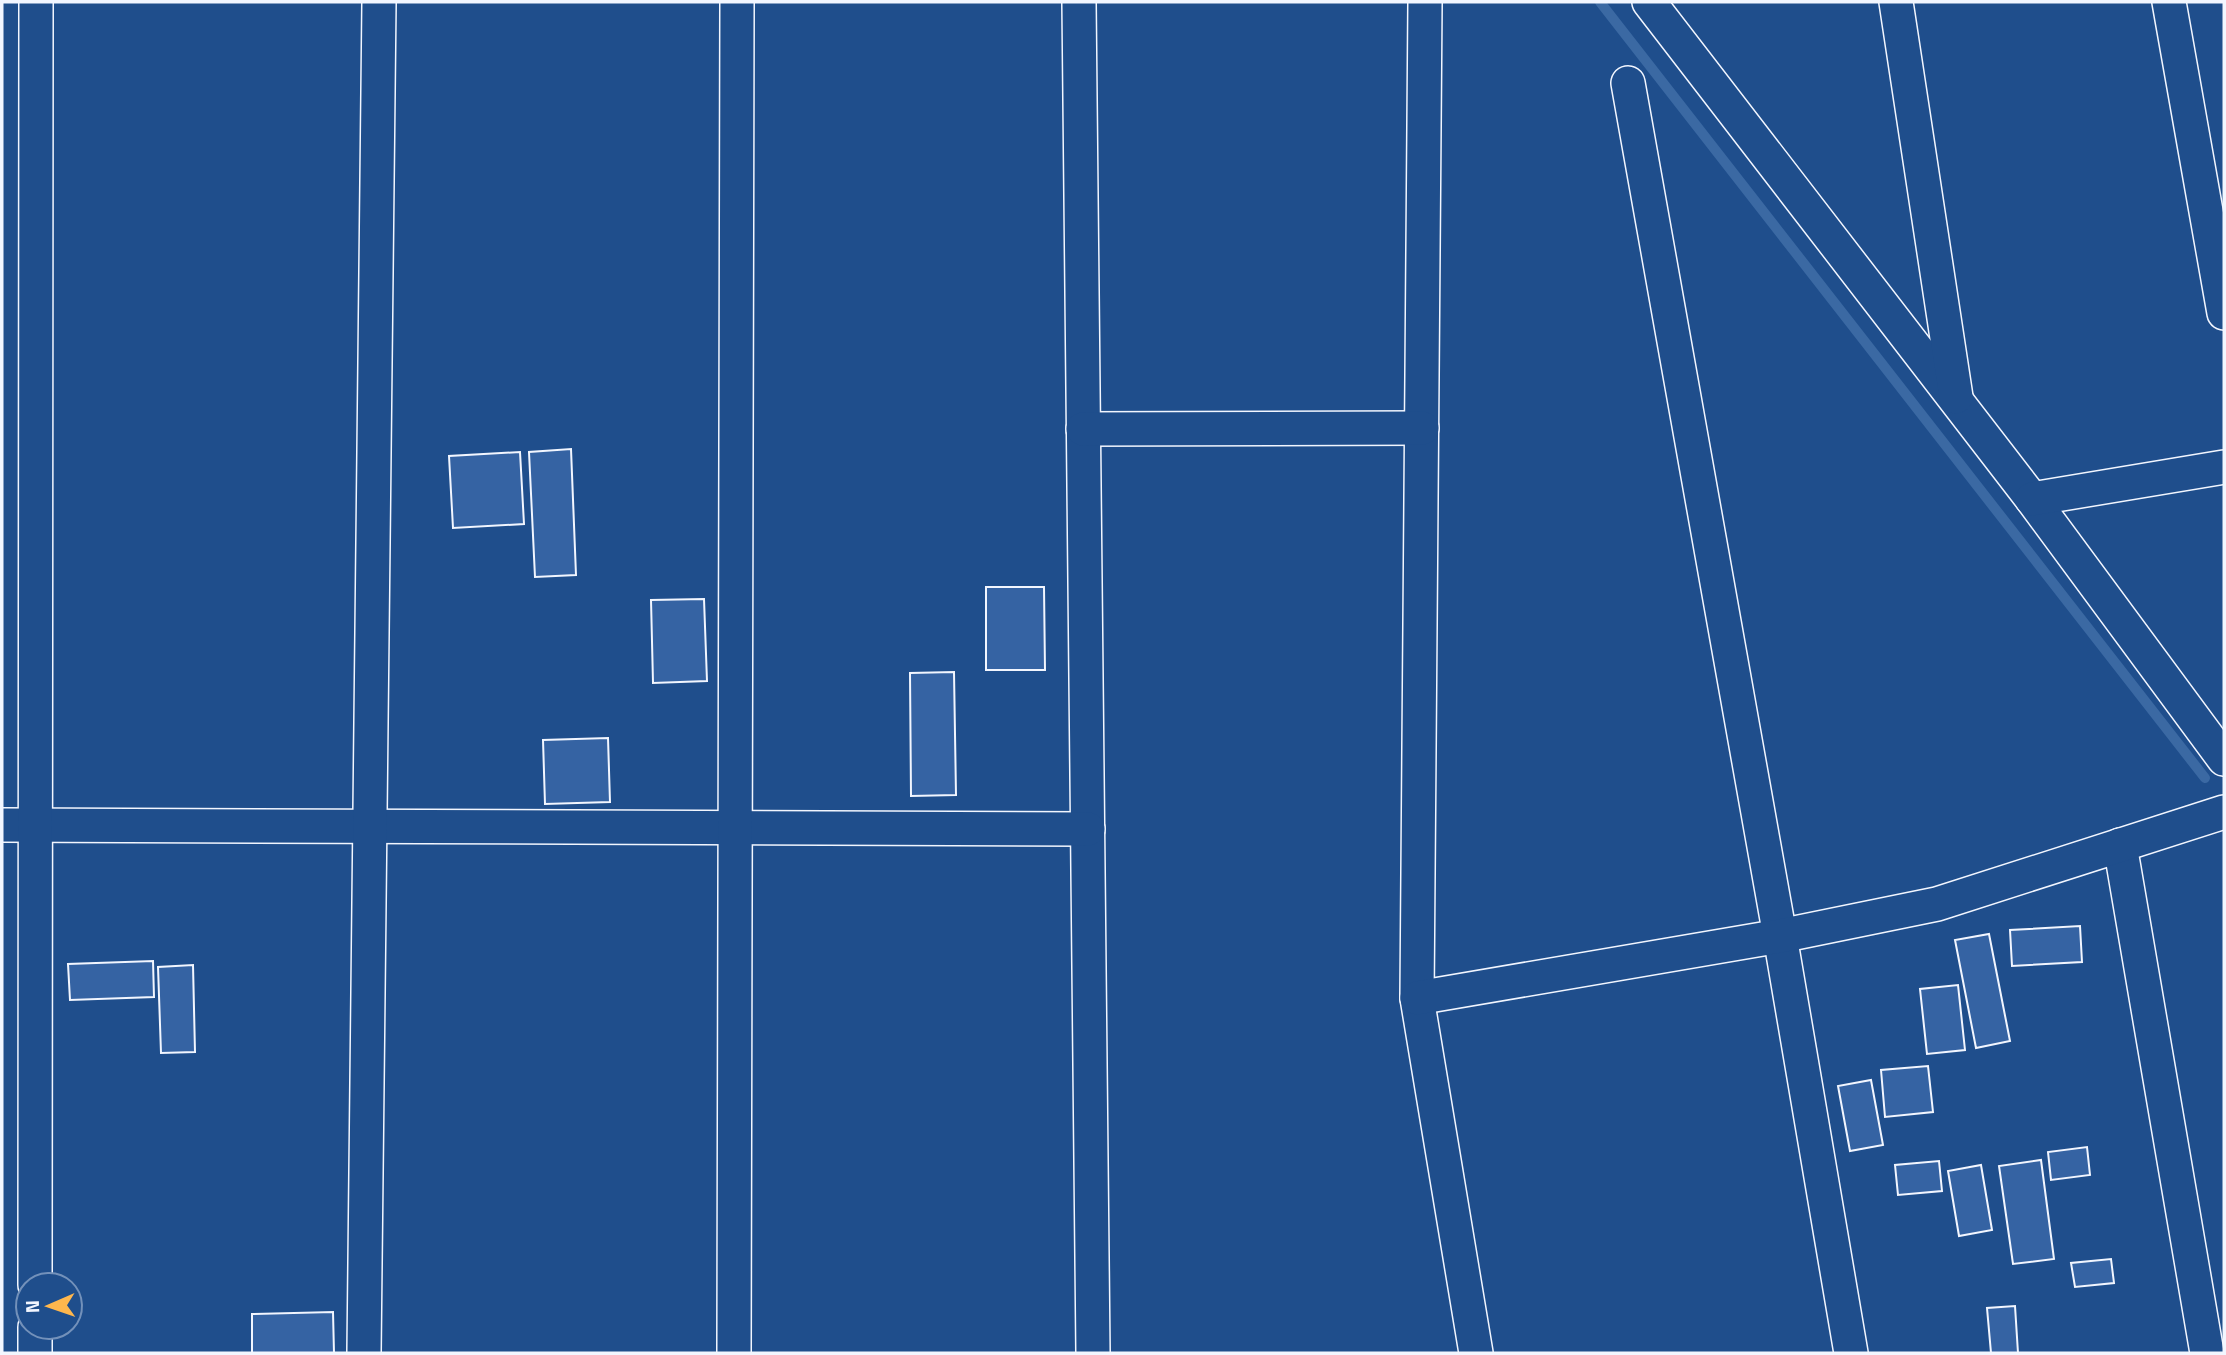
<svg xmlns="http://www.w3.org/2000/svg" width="2226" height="1355" font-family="'Titillium Web',sans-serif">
	<rect width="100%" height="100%" fill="#1f4e8c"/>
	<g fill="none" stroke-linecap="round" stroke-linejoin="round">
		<path stroke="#3b69a3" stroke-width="10" d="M1600 2 2205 778"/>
	</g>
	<g fill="#3563a3" stroke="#f2f6ff" stroke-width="2">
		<path d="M571 449 576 575 535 577 529 452Z"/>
		<path d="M520 452 524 524 453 528 449 456Z"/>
		<path d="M986 587H1044L1045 670H986Z"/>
		<path d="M704 599 707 681 653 683 651 600Z"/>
		<path d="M954 672 956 795 911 796 910 673Z"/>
		<path d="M608 738 610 802 545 804 543 740Z"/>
		<path d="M2080 926 2082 962 2012 966 2010 930Z"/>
		<path d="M1989 934 2010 1041 1976 1048 1955 940Z"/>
		<path d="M153 961 154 997 70 1000 68 964Z"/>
		<path d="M193 965 195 1052 161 1053 158 967Z"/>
		<path d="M1958 985 1965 1050 1927 1054 1920 989Z"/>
		<path d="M1928 1066 1933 1112 1885 1117 1881 1070Z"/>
		<path d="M1871 1080 1883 1145 1850 1151 1838 1086Z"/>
		<path d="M2087 1147 2090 1175 2051 1180 2048 1152Z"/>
		<path d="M2041 1160 2054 1259 2013 1264 1999 1166Z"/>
		<path d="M1939 1161 1942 1191 1898 1195 1895 1165Z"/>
		<path d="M1981 1165 1992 1230 1959 1236 1948 1171Z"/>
		<path d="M2111 1259 2114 1283 2075 1287 2071 1263Z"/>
		<path d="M2015 1306 2018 1353H1991L1987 1308Z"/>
		<path d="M333 1312 334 1353H252V1314Z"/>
	</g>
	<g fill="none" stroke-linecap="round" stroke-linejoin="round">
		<defs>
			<g id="street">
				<path d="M1079 2 1093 1353"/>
				<path d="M1425 2 1417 998 1476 1353"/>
				<path d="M1649 2 2032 499 2224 759"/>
				<path d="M1896 2 1956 397"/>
				<path d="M2169 2 2224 313"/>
				<path d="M1628 83 1780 936 1851 1353"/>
				<path d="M1083 429 1422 428"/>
				<path d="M2032 499 2224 467"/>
				<path d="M2 825 1088 829"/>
				<path d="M2120 845 2207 1353"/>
				<path d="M1417 998 1780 936 1937 904 2224 812"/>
				<path d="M35 1285 36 2"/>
				<path d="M35 1353V1327"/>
				<path d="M364 1353 379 2"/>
				<path d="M734 1353 737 2"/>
			</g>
		</defs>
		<use href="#street" stroke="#f2f6ff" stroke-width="36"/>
		<use href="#street" stroke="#1f4e8c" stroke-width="33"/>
	</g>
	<rect width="2226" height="1355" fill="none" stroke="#f2f6ff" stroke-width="7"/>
	<g transform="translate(49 1306) rotate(268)"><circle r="33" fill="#1f4e8c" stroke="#7391ba" stroke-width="2"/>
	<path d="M0-5L12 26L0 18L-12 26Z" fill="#ffb74d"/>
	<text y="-10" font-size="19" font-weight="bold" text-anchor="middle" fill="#f2f6ff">N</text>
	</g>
</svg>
